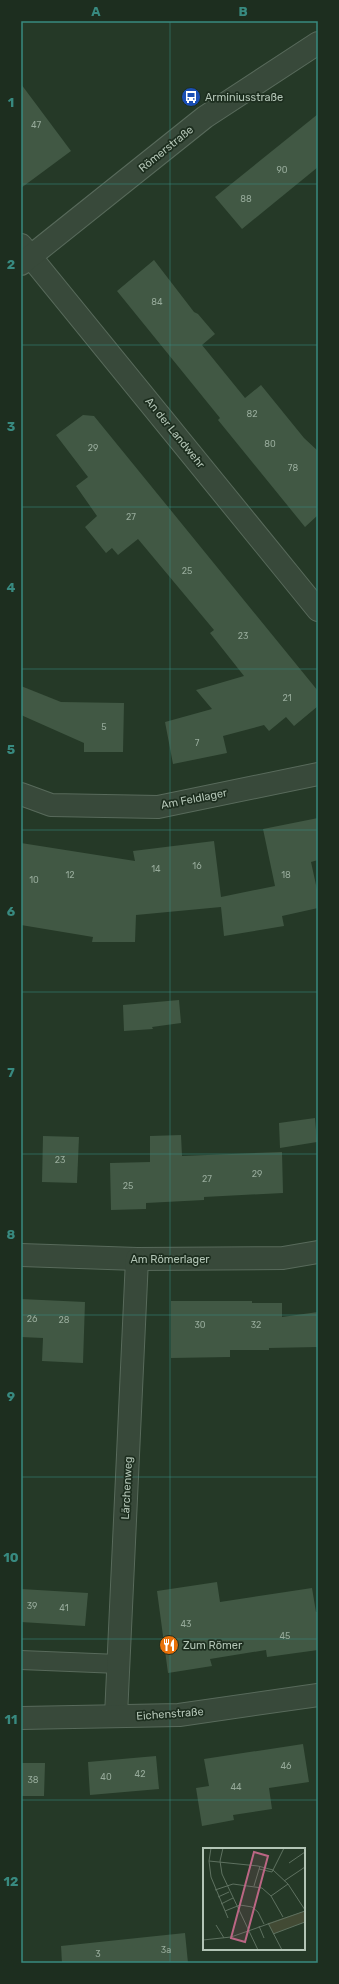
<svg xmlns="http://www.w3.org/2000/svg" width="339" height="1984" font-family="Rubik,sans-serif">
	<rect width="100%" height="100%" fill="#253927"/>
	<g fill="#415844">
		<path d="M21 84 71 151 21 188Z"/>
		<path d="M318 114V167L242 229 215 197Z"/>
		<path d="M154 260 194 312 198 314 215 334 202 345 245 398 261 385 304 438 318 451V515L305 527 218 420 220 418 117 291Z"/>
		<path d="M83 415 94 416 318 691V706L294 726 286 717 269 731 264 725 223 736 227 753 173 764 165 722 212 709 196 690 244 676 210 633 214 630 138 539 118 555 112 548 106 553 85 527 97 516 76 486 88 477 56 435Z"/>
		<path d="M21 686 61 702 124 703 123 752H84V743L21 715Z"/>
		<path d="M318 818V860L311 862 318 894V908L282 916 284 926 224 936 221 907 136 915 135 942H92L93 937 21 925V843L135 861 133 851 214 841 221 897 275 886 263 829Z"/>
		<path d="M179 1000 181 1023 152 1027 153 1029 124 1031 123 1005Z"/>
		<path d="M315 1118 317 1142 280 1148 279 1123Z"/>
		<path d="M181 1135 182 1156 282 1152 283 1193 204 1197V1200L146 1203V1209L111 1210 110 1163 150 1162V1136Z"/>
		<path d="M43 1136 79 1137 77 1183 42 1182Z"/>
		<path d="M21 1299 85 1302 83 1363 42 1361 43 1338 21 1337Z"/>
		<path d="M171 1301H252V1303H282V1317L318 1312V1347L269 1348V1350H230V1357L171 1358Z"/>
		<path d="M217 1582 220 1602 312 1588 316 1612H318V1650L267 1657 266 1650 210 1659 212 1666 168 1673 157 1591Z"/>
		<path d="M21 1589 88 1593 85 1626 21 1622Z"/>
		<path d="M303 1744 309 1782 269 1788 272 1809 233 1815 234 1820 202 1826 196 1788 209 1786 204 1759Z"/>
		<path d="M156 1756 159 1789 90 1795 88 1762Z"/>
		<path d="M21 1763H45L44 1796H21Z"/>
		<path d="M185 1933 188 1963H62L61 1946Z"/>
	</g>
	<g fill="none" stroke-linecap="round" stroke-linejoin="round">
		<defs>
			<path id="service" d="M21 1660 119 1664"/>
			<g id="minor">
				<path d="M21 245 318 610"/>
				<path d="M21 264 205 117 318 43"/>
				<path d="M21 794 51 805 158 807 318 774"/>
				<path d="M21 1255 137 1259 283 1258 318 1252"/>
				<path d="M116 1716 137 1259"/>
				<path d="M21 1718 179 1715 318 1695"/>
			</g>
		</defs>
		<use href="#service" stroke="#586a5b" stroke-width="20"/>
		<use href="#minor" stroke="#586a5b" stroke-width="24"/>
		<use href="#service" stroke="#38493a" stroke-width="18"/>
		<use href="#minor" stroke="#38493a" stroke-width="22"/>
	</g>
	<path fill="none" stroke="#388a80" stroke-width="1" stroke-opacity="0.55" d="M170 21V1963M21 184H318M21 345H318M21 507H318M21 669H318M21 830H318M21 992H318M21 1154H318M21 1315H318M21 1477H318M21 1639H318M21 1800H318"/>
	<defs>
		<symbol id="bus-disc" viewBox="-11 -11 22 22"><circle r="9.5" fill="#1a4fb4" stroke="#1d2e1f"/><path d="M-5-6H5V4H4V6H2V4H-2V6H-4V4H-5ZM-3.5-4V0h7V-4ZM-3.5 1.2v1.5H-2V1.2ZM2 1.2v1.5H3.5V1.2Z" fill="#fff"/></symbol>
		<symbol id="restaurant-disc" viewBox="-11 -11 22 22"><circle r="9.5" fill="#e8710a" stroke="#1d2e1f"/><path d="M-5-6h1v4h1v-4h1v4h1v-4h1v5L-1.5 .5V6h-2V.5L-5-1ZM5-6V6H3V1.5H1.5Q1.5-4 5-6Z" fill="#fff"/></symbol>
	</defs>
	<g fill-rule="evenodd">
		<use href="#bus-disc" x="180" y="86" width="22" height="22"/>
		<use href="#restaurant-disc" x="158" y="1634" width="22" height="22"/>
	</g>
	<g text-anchor="middle" dominant-baseline="central" stroke-width="3.5" stroke-linejoin="round" paint-order="stroke">
		<g font-size="9" fill="#96aa9a">
			<text x="36" y="125">47</text>
			<text x="282" y="170">90</text>
			<text x="246" y="199">88</text>
			<text x="157" y="302">84</text>
			<text x="252" y="414">82</text>
			<text x="270" y="444">80</text>
			<text x="93" y="448">29</text>
			<text x="293" y="468">78</text>
			<text x="131" y="517">27</text>
			<text x="187" y="571">25</text>
			<text x="243" y="636">23</text>
			<text x="287" y="698">21</text>
			<text x="104" y="727">5</text>
			<text x="197" y="743">7</text>
			<text x="197" y="866">16</text>
			<text x="156" y="869">14</text>
			<text x="70" y="875">12</text>
			<text x="286" y="875">18</text>
			<text x="34" y="880">10</text>
			<text x="60" y="1160">23</text>
			<text x="257" y="1174">29</text>
			<text x="207" y="1179">27</text>
			<text x="128" y="1186">25</text>
			<text x="32" y="1319">26</text>
			<text x="64" y="1320">28</text>
			<text x="200" y="1325">30</text>
			<text x="256" y="1325">32</text>
			<text x="32" y="1606">39</text>
			<text x="64" y="1608">41</text>
			<text x="186" y="1624">43</text>
			<text x="285" y="1636">45</text>
			<text x="286" y="1766">46</text>
			<text x="140" y="1774">42</text>
			<text x="106" y="1777">40</text>
			<text x="33" y="1780">38</text>
			<text x="236" y="1787">44</text>
			<text x="166" y="1950">3a</text>
			<text x="98" y="1954">3</text>
		</g>
		<g font-size="11" fill="#b3c5b6" stroke="#1d2e1f" text-anchor="start">
			<text x="205" y="97">Arminiusstraße</text>
			<text x="183" y="1645">Zum Römer</text>
		</g>
		<g font-size="11" fill="#b3c5b6" stroke="#1d2e1f">
			<text transform="translate(166 149) rotate(-39)">Römerstraße</text>
			<text transform="translate(175 433) rotate(51)">An der Landwehr</text>
			<text transform="translate(194 799) rotate(-11)">Am Feldlager</text>
			<text x="170" y="1259">Am Römerlager</text>
			<text transform="translate(127 1488) rotate(-87)">Lärchenweg</text>
			<text transform="translate(170 1714) rotate(-4)">Eichenstraße</text>
		</g>
	</g>
	<g transform="translate(203 1848)">
		<rect width="102" height="102" fill="#253927"/>
		<path d="M102 63V74L70 86 65 75Z" fill="#424a34"/>
		<path fill="none" stroke="#5e7160" stroke-width="1" d="M8 0 6 13 8 29 25 70M20 0 17 13 19 26 55 102M6 13 55 18 70 22 85 36 102 62M86 15 102 4M56 21 69 24 70 22M70 22 81 0M81 33 102 19M51 38 57 18M12 42 30 36 59 40 68 48 80 69M68 48 85 36M15 49 26 44M18 56 30 50M0 59V74M22 63 37 57 49 59 55 64 61 76M65 75 79 102M13 77 21 90M56 78 61 90M70 86 102 74M0 92 28 89 102 63"/>
		<path fill="#bb6684" fill-opacity="0.15" stroke="#bb6684" stroke-width="2" d="M51 4 65 8 42 94 28 90Z"/>
		<rect width="102" height="102" fill="none" stroke="#b3c5b6" stroke-width="2"/>
	</g>
	<rect width="339" height="1984" fill="none" stroke="#1d2e1f" stroke-width="44"/>
	<rect x="22" y="22" width="295" height="1940" fill="none" stroke="#388a80" stroke-width="1.5"/>
	<g font-size="13" text-anchor="middle" font-weight="bold" fill="#388a80">
		<text x="96" y="16">A</text>
		<text x="243" y="16">B</text>
		<text x="11" y="107">1</text>
		<text x="11" y="269">2</text>
		<text x="11" y="431">3</text>
		<text x="11" y="592">4</text>
		<text x="11" y="754">5</text>
		<text x="11" y="916">6</text>
		<text x="11" y="1077">7</text>
		<text x="11" y="1239">8</text>
		<text x="11" y="1401">9</text>
		<text x="11" y="1562">10</text>
		<text x="11" y="1724">11</text>
		<text x="11" y="1886">12</text>
	</g>
</svg>
